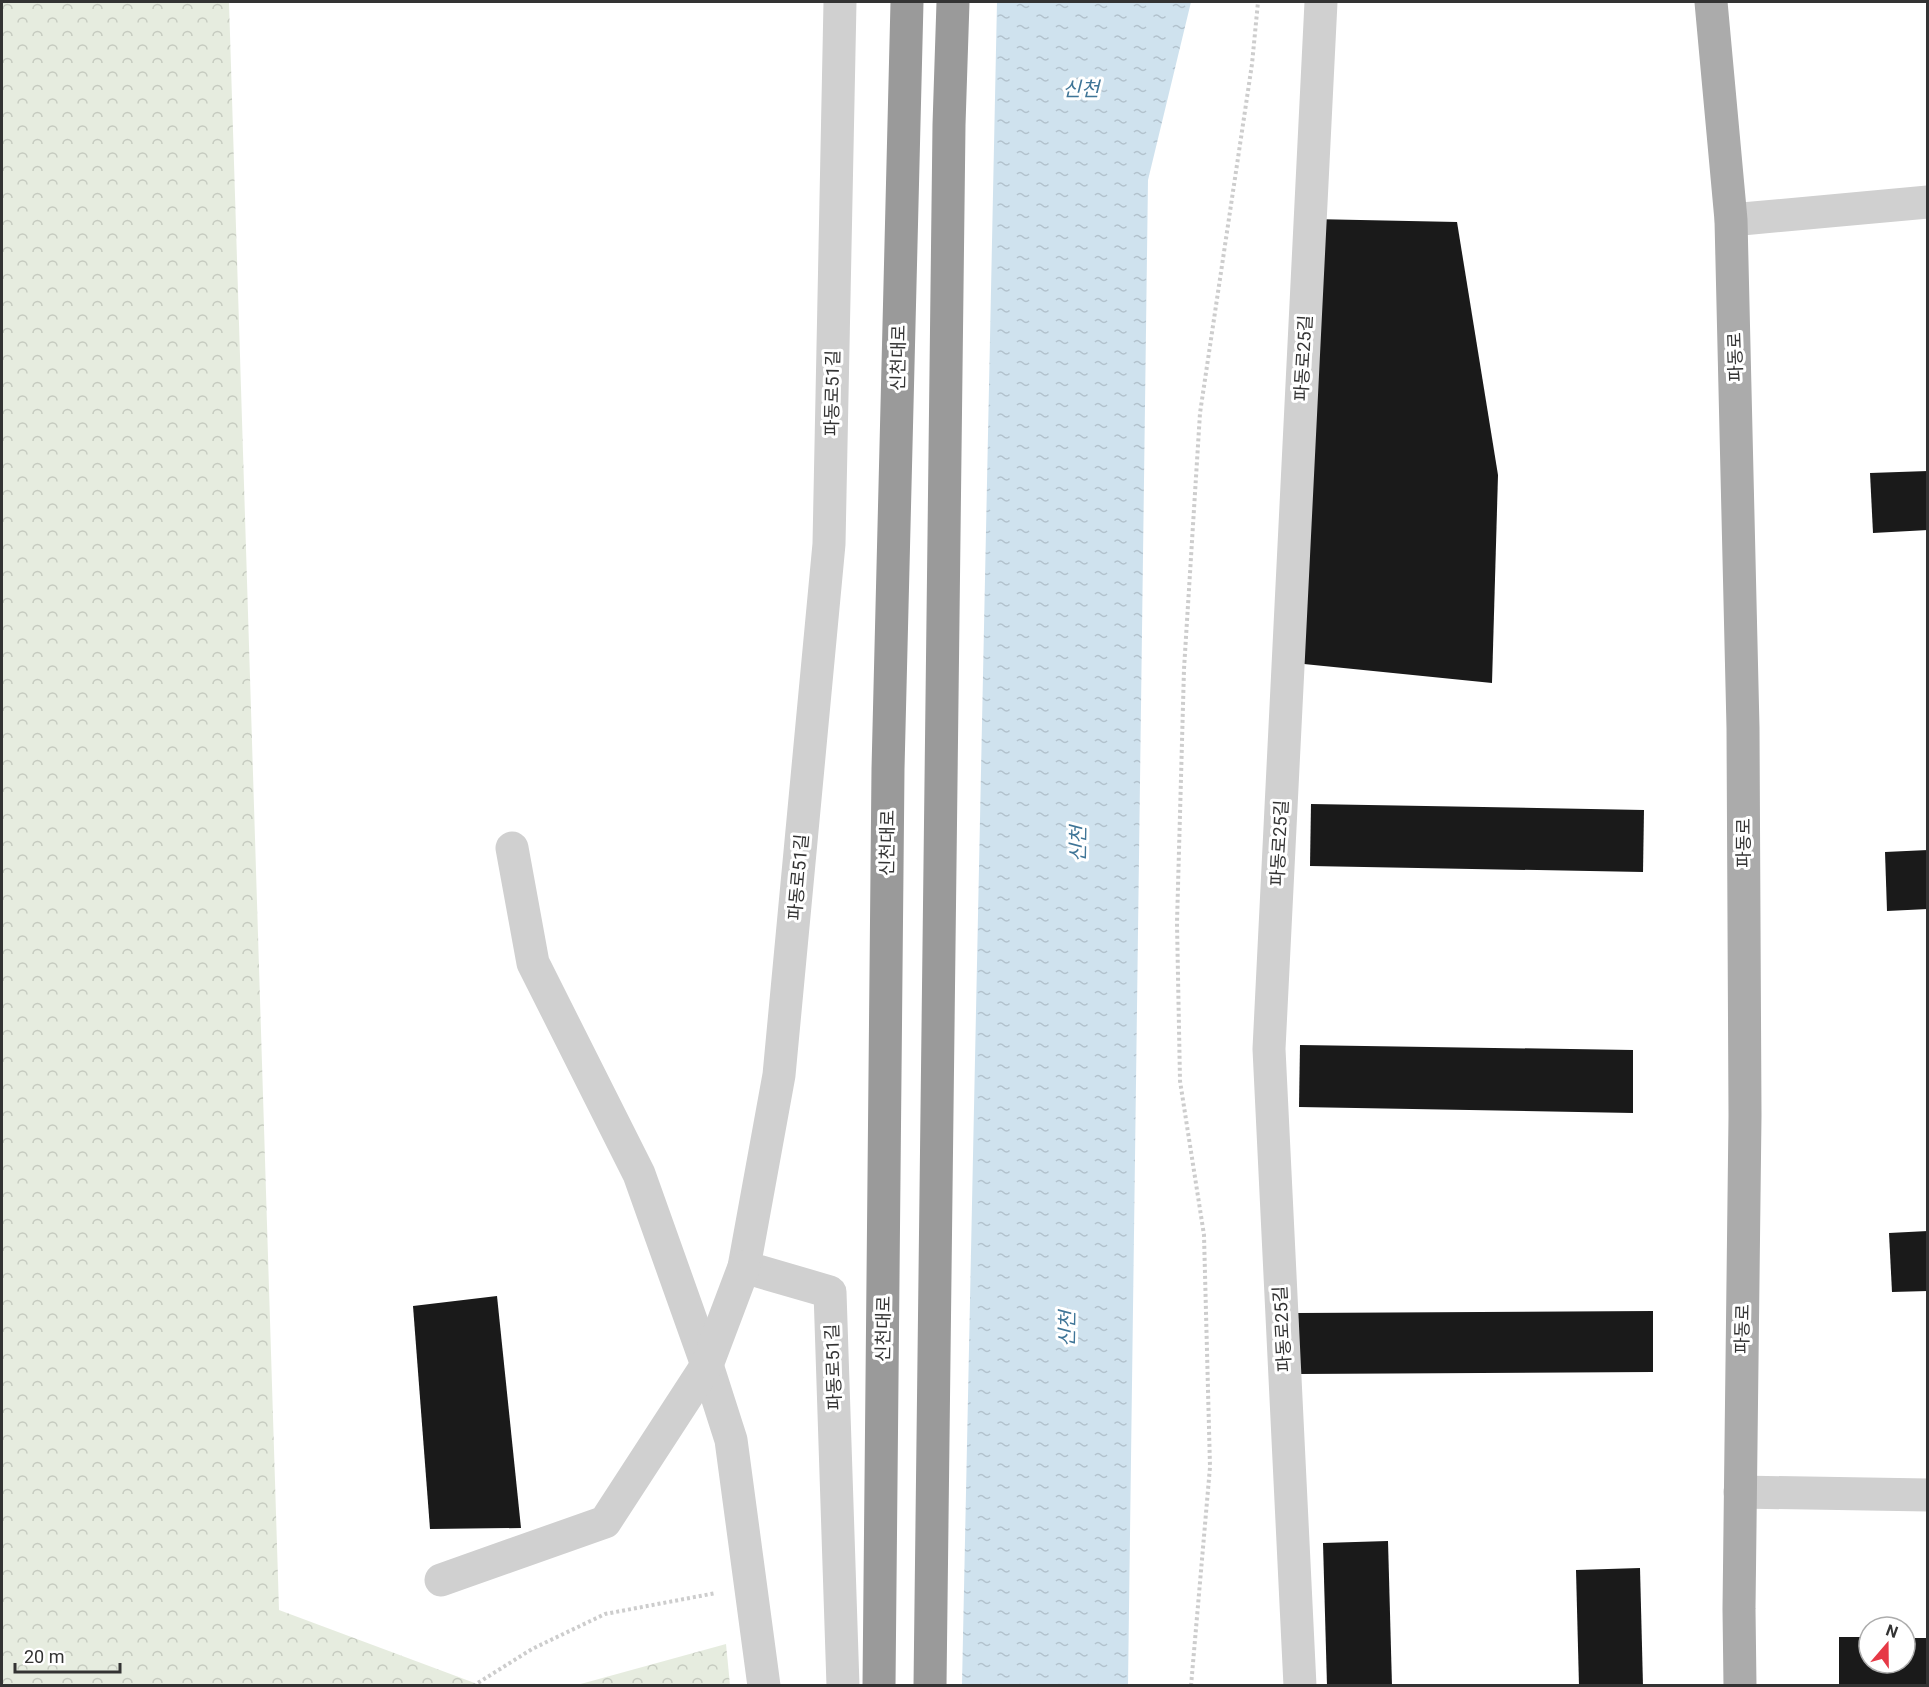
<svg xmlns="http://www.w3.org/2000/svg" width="1929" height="1687" font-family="Roboto,'Noto Sans KR',sans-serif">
	<defs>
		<pattern id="forest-crowns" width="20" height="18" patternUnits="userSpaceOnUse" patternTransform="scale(1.5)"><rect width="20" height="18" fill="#e6ecdf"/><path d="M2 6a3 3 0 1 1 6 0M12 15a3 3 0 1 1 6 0" fill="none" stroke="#c6cbc0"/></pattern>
		<pattern id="water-ripples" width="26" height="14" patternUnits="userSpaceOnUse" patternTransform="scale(1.5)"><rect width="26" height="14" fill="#cfe2ee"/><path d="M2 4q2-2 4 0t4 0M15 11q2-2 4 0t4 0" fill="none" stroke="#b2c2cd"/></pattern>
	</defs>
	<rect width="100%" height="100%" fill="#fff"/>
	<g fill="url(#forest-crowns)">
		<path d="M2 2H229L279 1610 480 1685H2Z"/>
		<path d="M726 1644 730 1685H577Z"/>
	</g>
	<path fill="url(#water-ripples)" d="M997 2H1191L1148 180 1128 1685H962Z"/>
	<g fill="#1a1a1a">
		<path d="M1312 219 1457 222 1498 475 1492 683 1294 663Z"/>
		<path d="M1928 471V530L1873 533 1870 473Z"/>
		<path d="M1311 804 1644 810 1643 872 1310 866Z"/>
		<path d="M1928 850V909L1887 911 1885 852Z"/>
		<path d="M1300 1045 1633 1050V1113L1299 1107Z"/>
		<path d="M1928 1231V1291L1892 1292 1889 1233Z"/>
		<path d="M497 1296 521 1528 430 1529 413 1306Z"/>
		<path d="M1653 1311V1372L1299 1374 1298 1313Z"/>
		<path d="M1388 1541 1392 1686H1327L1323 1543Z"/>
		<path d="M1640 1568 1643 1686H1579L1576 1570Z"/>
		<path d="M1839 1637H1869V1663H1905V1638H1928V1686H1839Z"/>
	</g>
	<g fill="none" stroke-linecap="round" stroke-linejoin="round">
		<g stroke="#cdcdcd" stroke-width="4" stroke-dasharray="3 3" stroke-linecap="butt">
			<path d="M473 1686 532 1649 605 1614 716 1593"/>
			<path d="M1191 1686 1210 1467 1204 1235 1180 1081 1177 923 1184 669 1200 413 1252 64 1258 2"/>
		</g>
		<g stroke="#d0d0d0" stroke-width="33">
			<path d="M840 2 829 544 779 1075 744 1267 830 1292 843 1686"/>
			<path d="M1731 220 1928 202"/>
			<path d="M512 848 533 963 639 1174 707 1365 731 1440 764 1686"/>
			<path d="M1740 1492 1928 1495"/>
			<path d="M441 1580 605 1522 707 1365 744 1267"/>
			<path d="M1300 1686 1269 1049 1321 2"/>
		</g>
		<path stroke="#ababab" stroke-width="33" d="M1711 2 1731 220 1743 728 1745 1116 1739 1609 1740 1686"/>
		<g stroke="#9a9a9a" stroke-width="33">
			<path d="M879 1686 888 769 907 2"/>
			<path d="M930 1686 949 125 953 2"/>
		</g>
	</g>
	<g text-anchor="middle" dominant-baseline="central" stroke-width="6" stroke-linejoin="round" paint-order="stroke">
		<g font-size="18" fill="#333" stroke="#fff">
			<text transform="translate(1735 357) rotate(-92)">파동로</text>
			<text transform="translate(898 358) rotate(-89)">신천대로</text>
			<text transform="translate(1303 358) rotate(-87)">파동로25길</text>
			<text transform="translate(832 393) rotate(-89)">파동로51길</text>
			<text transform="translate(887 843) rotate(-89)">신천대로</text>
			<text transform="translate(1279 843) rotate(-87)">파동로25길</text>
			<text transform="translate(1743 843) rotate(-90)">파동로</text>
			<text transform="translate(798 877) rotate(-85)">파동로51길</text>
			<text transform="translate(883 1329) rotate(-89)">신천대로</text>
			<text transform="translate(1282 1329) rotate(-93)">파동로25길</text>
			<text transform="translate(1742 1329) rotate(-89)">파동로</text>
			<text transform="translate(833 1367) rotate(-92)">파동로51길</text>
		</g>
		<g font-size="20" font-style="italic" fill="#3f7597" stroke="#fff">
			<text x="1081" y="89">신천</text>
			<text transform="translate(1078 844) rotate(-89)">신천</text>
			<text transform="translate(1067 1329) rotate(-89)">신천</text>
		</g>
	</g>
	<rect width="1929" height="1687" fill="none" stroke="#333333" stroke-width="6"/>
	<g transform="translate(1887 1645) rotate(20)"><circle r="28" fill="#ffffff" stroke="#adadad" stroke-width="1.5"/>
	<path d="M0-4.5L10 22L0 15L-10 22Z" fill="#e63946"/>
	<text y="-9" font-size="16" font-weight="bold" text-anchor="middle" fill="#333333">N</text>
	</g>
	<path d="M15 1663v9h105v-9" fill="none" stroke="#333333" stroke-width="3"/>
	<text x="24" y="1663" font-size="18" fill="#333333" stroke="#ffffff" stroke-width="4.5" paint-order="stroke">20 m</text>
</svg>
